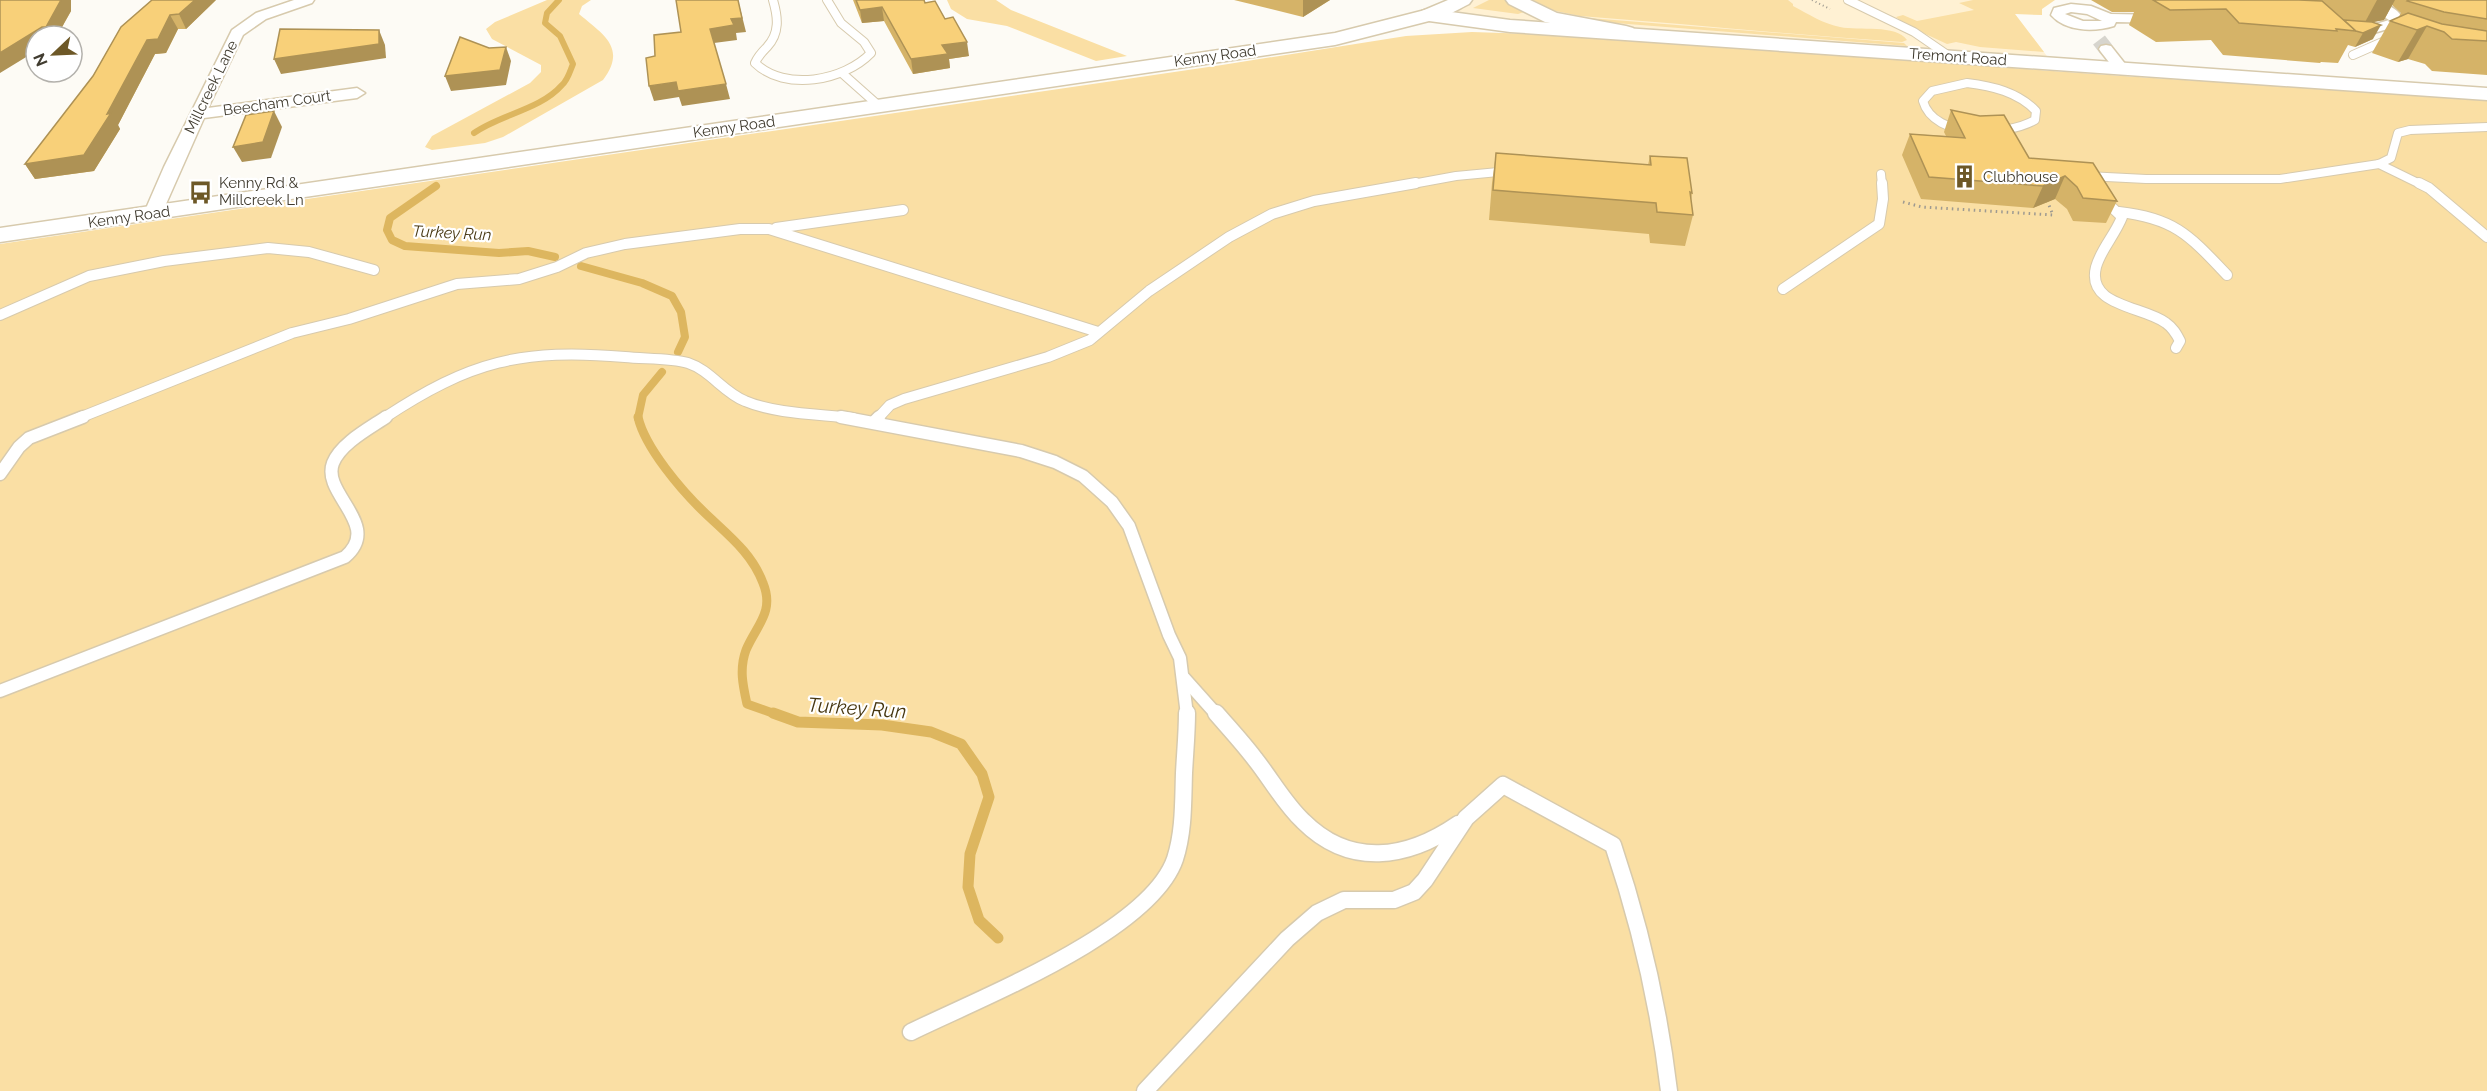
<svg xmlns="http://www.w3.org/2000/svg" width="2487" height="1091" font-family="Raleway,sans-serif">
	<rect width="100%" height="100%" fill="#fdfbf5"/>
	<path fill="#fff1d3" d="M1457 0H1997L2008 5 2053 64 1429 15Z"/>
	<g fill="#fadfa4">
		<path d="M547 0H591L582 6 579 14C604 35 627 48 603 80L503 137 485 143 432 150 425 147 432 136 530 83 541 72V65L492 39 486 29 495 22Z"/>
		<path d="M947 0H996L1011 10 1127 56 1096 61 1007 26 967 19 951 9Z"/>
		<path d="M1489 0H1506L1524 12 1518 14 1473 8Z"/>
		<path d="M1533 0H1788L1793 4V6C1808 14 1824 24 1840 27 1859 31 1896 24 1907 40L1902 42C1795 35 1687 24 1580 16L1551 10Z"/>
		<path d="M1973 0H2055L2042 9V15L2015 14 2044 52 1980 47 1956 42 1947 44 1906 25 1896 17 1903 15 1917 21 1974 10 1959 3Z"/>
		<path d="M1564 16 1904 43 1907 46 1590 21 1572 19Z"/>
		<path d="M1472 32 1535 34 2138 77 2487 99V1091H0V244L1222 65 1406 36Z"/>
	</g>
	<g fill="none" stroke-linecap="round" stroke-linejoin="round">
		<path stroke="#ddb65f" stroke-width="6" d="M474 133C501 114 540 110 562 85 568 80 570 71 573 64L560 36 545 23 547 13 559 0"/>
		<g stroke="#ddb65f" stroke-width="8">
			<path d="M436 186 390 218 387 230 392 240 405 246 499 253 528 251 555 257"/>
			<path d="M581 266 642 283 672 296 681 312 685 337 678 352"/>
			<path d="M638 418 643 395 662 372"/>
		</g>
		<path stroke="#ddb65f" stroke-width="9" d="M638 417C645 448 682 491 705 513 728 535 752 553 763 583 775 612 756 626 746 650 739 669 743 686 747 704L778 715"/>
		<path stroke="#ddb65f" stroke-width="11" d="M773 713 798 722 882 725 931 732 961 744 982 774 989 797 970 854 968 887 979 920 998 938"/>
		<path stroke="#d7d5ce" stroke-width="15" stroke-dasharray="15 8" stroke-linecap="butt" d="M2099 40 2106 49"/>
		<defs>
			<g id="lane-far3">
				<path d="M773 0C778 17 780 33 767 47 762 52 758 56 755 63 785 92 844 81 871 53L864 42 841 23 827 0"/>
				<path d="M1848 0 1914 32 1949 56"/>
				<path d="M2353 55 2387 40"/>
				<path d="M843 74 879 106"/>
				<path d="M1967 83C1992 86 2018 92 2036 111L2035 120C2007 136 1934 140 1923 101L1932 91Z"/>
				<path d="M2379 164 2422 185"/>
				<path d="M1881 174 1882 185"/>
				<path d="M2087 176 2146 179H2280L2379 164 2391 158 2398 133 2410 130 2487 127"/>
				<path d="M1407 185 1456 176 1509 171"/>
			</g>
			<g id="lane-far2">
				<path d="M2419 183 2429 188 2487 237"/>
				<path d="M2101 197 2122 217C2115 235 2101 249 2096 267 2086 307 2144 306 2166 323 2173 328 2176 333 2180 341L2176 348"/>
				<path d="M2119 212C2175 218 2190 236 2227 275"/>
				<path d="M776 228 903 210"/>
				<path d="M1783 289 1879 224 1883 199 1882 183"/>
				<path d="M0 315 89 276 164 261 268 248 309 252 374 270"/>
				<path d="M79 418 292 333 349 319 457 284 519 279 557 267 586 253 625 244 740 229H769L1098 332"/>
				<path d="M384 418C470 361 522 348 625 357 643 359 671 358 688 363 710 370 724 393 745 401 775 414 820 414 853 418"/>
				<path d="M878 418 890 405 904 399 1048 357 1090 340 1149 291 1229 237 1272 214 1314 201 1416 183"/>
			</g>
			<g id="lane-far1">
				<path d="M841 417 1021 451 1055 462 1083 476 1112 502 1129 526 1169 635 1180 658 1187 715"/>
				<path d="M874 422 879 417"/>
				<path d="M0 474 19 447 29 438 83 417"/>
				<path d="M1184 678 1217 715"/>
				<path d="M0 691 345 557C383 525 321 494 333 463 341 443 370 428 386 417"/>
			</g>
			<g id="lane">
				<path d="M1216 713C1229 728 1243 743 1255 759 1271 779 1284 803 1303 821 1350 868 1407 859 1458 824"/>
				<path d="M911 1032C978 999 1150 932 1175 859 1184 831 1183 802 1184 773 1185 753 1187 733 1187 713"/>
				<path d="M1145 1091 1287 939 1317 913 1344 900H1394L1414 892 1425 880 1466 818 1503 785 1613 845C1640 925 1659 1007 1669 1091"/>
			</g>
			<g id="street">
				<path d="M294 0H314L312 3 266 19 243 35 208 108 357 88 365 93 357 98 204 118 162 213 159 217H147L144 213 164 167 232 30 256 13Z"/>
				<path d="M2357 0C2372 0 2401 4 2403 22L2401 25 2374 33 2343 32 2341 29 2343 26 2373 25 2389 20Z"/>
				<path d="M2071 4 2091 6 2111 14 2163 15 2170 19 2163 23 2116 22 2114 26C2094 32 2066 32 2051 15L2054 8ZM2071 12 2087 14 2102 21H2083L2065 14Z"/>
				<path d="M2106 45 2111 46 2126 65 2128 68 2126 71H2116L2101 52 2099 49 2101 46Z"/>
			</g>
			<g id="secondary">
				<path d="M1448 0H1472L1469 4C1456 10 1438 23 1422 19L1420 15 1422 11Z"/>
				<path d="M1506 0H1530L1557 13 1626 26 1633 28 1636 32 1633 36 1626 38 1545 22 1509 4Z"/>
			</g>
			<path id="primary" d="M1429 9 1510 20 2487 88V100L1510 32 1429 21 1335 45 0 242V228L1335 33Z"/>
		</defs>
		<use href="#lane-far3" stroke="#d7caad" stroke-width="10"/>
		<use href="#lane-far2" stroke="#d7caad" stroke-width="12"/>
		<use href="#lane-far1" stroke="#d7caad" stroke-width="15"/>
		<use href="#lane" stroke="#d7caad" stroke-width="19"/>
		<use href="#street" stroke="#d7caad" stroke-width="3"/>
		<use href="#secondary" stroke="#d7caad" stroke-width="3"/>
		<use href="#primary" stroke="#d7caad" stroke-width="3"/>
		<path stroke="#9e9a91" stroke-width="2" stroke-dasharray="1 3" stroke-linecap="butt" d="M1812 0 1830 9"/>
		<path stroke="#9e9a91" stroke-width="3" stroke-dasharray="1.5 4" stroke-linecap="butt" d="M1903 202 1922 207 2053 215 2046 198"/>
		<use href="#lane-far3" stroke="#fff" stroke-width="8"/>
		<use href="#lane-far2" stroke="#fff" stroke-width="10"/>
		<use href="#lane-far1" stroke="#fff" stroke-width="12"/>
		<use href="#lane" stroke="#fff" stroke-width="16"/>
		<use href="#street" fill="#fff" fill-rule="evenodd"/>
		<use href="#secondary" fill="#fff" fill-rule="evenodd"/>
		<use href="#primary" fill="#fff" fill-rule="evenodd"/>
	</g>
	<g fill="#d5b368">
		<path d="M0 0H71V11L57 36H36Z"/>
		<path d="M216 0 186 29H178L166 53 155 54 118 125 120 129 94 171 35 179 25 164 93 76 121 27Z"/>
		<path d="M853 0H924L925 3 945 19 969 56 949 59 950 68 913 74 884 21 862 23Z"/>
		<path d="M1234 0H1330L1303 17Z"/>
		<path d="M2091 0H2487V75L2432 71 2425 64 2408 59 2398 62 2372 53 2390 21 2398 18 2401 13 2392 5 2384 20 2372 22 2373 39 2355 47 2348 45 2338 63 2321 62 2320 63 2223 55 2211 40 2156 42 2129 25 2134 12H2112Z"/>
		<path d="M1951 110 2029 158 2117 201 2106 223 2073 221 2067 209 2055 199 2033 208 1921 199 1902 155 1910 134 1946 136 1944 132Z"/>
		<path d="M1496 153 1648 165 1650 156 1692 193 1691 200 1693 215 1685 246 1650 243 1649 234 1489 220 1492 183Z"/>
	</g>
	<g fill="#ae9255">
		<path d="M61 0H71V11L57 36H51L46 27Z"/>
		<path d="M195 0H216L186 29 179 14Z"/>
		<path d="M738 0 746 32 736 33 737 40 714 43 710 29 731 19Z"/>
		<path d="M1303 0H1330L1303 17Z"/>
		<path d="M2377 0H2395L2384 20 2364 24Z"/>
		<path d="M882 7 884 21 862 23 860 10Z"/>
		<path d="M170 15 178 29 166 53 155 54 118 125 120 129 94 171 35 179 25 164 107 114 147 40Z"/>
		<path d="M2381 25 2373 39 2355 47 2363 33Z"/>
		<path d="M2427 26 2408 59 2398 62 2417 30Z"/>
		<path d="M42 27 48 36H36V51L0 73V53Z"/>
		<path d="M379 30 385 45 386 58 281 74 274 59Z"/>
		<path d="M967 42 969 56 949 59 950 68 913 74 911 59 942 45Z"/>
		<path d="M506 47 511 61 506 85 451 91 445 76Z"/>
		<path d="M676 82 726 84 730 99 682 106 679 97 654 101 649 86Z"/>
		<path d="M274 111 282 127 271 158 242 162 233 147Z"/>
		<path d="M2065 176 2055 199 2033 208 2043 186Z"/>
	</g>
	<g fill="#f8d079" stroke="#ae9255" stroke-width="1.5">
		<path d="M0 0H61L46 27H42L0 53Z"/>
		<path d="M152 0H195L179 14 170 15 158 39 147 40 107 114 111 113 84 155 25 164 93 76 121 27Z"/>
		<path d="M676 0H738L742 18 731 19 734 25 710 29 726 84 678 91 676 82 649 86 646 58 655 56 654 35 681 32Z"/>
		<path d="M856 0H924L925 3 935 1 945 19 953 17 967 42 942 45 948 54 911 59 882 7 860 10Z"/>
		<path d="M2153 0H2299L2322 1 2356 31 2336 29 2337 31 2239 23 2226 9 2170 10Z"/>
		<path d="M2408 0H2487V19L2444 12 2407 1Z"/>
		<path d="M2408 13 2442 24 2487 31V41L2452 39 2444 32 2427 26 2417 30 2390 21Z"/>
		<path d="M2344 20 2372 22 2381 25 2363 33 2356 31Z"/>
		<path d="M280 29 379 30V44L274 59Z"/>
		<path d="M460 37 489 48 506 47 500 70 445 76Z"/>
		<path d="M1951 110 1980 116 2004 115 2029 158 2093 163 2117 201 2083 198 2077 187 2065 176 2043 186 1929 177 1910 134 1965 138Z"/>
		<path d="M274 111 263 142 233 147 246 115Z"/>
		<path d="M1496 153 1651 165 1650 156 1687 158 1692 193 1690 192 1693 215 1657 212 1656 203 1493 190Z"/>
	</g>
	<defs>
		<symbol id="building-bare" viewBox="-9 -9 18 18"><path d="M-4-6H4V6H1V3H-1V6H-4ZM-2.5-4.3h1.7v1.8h-1.7ZM.8-4.3h1.7v1.8H.8ZM-2.5-1h1.7V.8h-1.7ZM.8-1h1.7V.8H.8Z" fill="#6d5827" stroke="#fff" stroke-width="2.5" paint-order="stroke"/></symbol>
		<symbol id="bus-bare" viewBox="-9 -9 18 18"><path d="M-5-6H5V4H4V6H2V4H-2V6H-4V4H-5ZM-3.5-4V0h7V-4ZM-3.5 1.2v1.5H-2V1.2ZM2 1.2v1.5H3.5V1.2Z" fill="#6d5827" stroke="#fff" stroke-width="2.5" paint-order="stroke"/></symbol>
	</defs>
	<g fill-rule="evenodd">
		<use href="#building-bare" x="1948" y="160" width="33" height="33"/>
		<use href="#bus-bare" x="184" y="176" width="33" height="33"/>
	</g>
	<g text-anchor="middle" dominant-baseline="central" stroke-width="4.5" stroke-linejoin="round" paint-order="stroke">
		<g font-size="15" fill="#413c30" stroke="#fff">
			<text transform="translate(1215 56) rotate(-8)">Kenny Road</text>
			<text transform="translate(1958 57) rotate(4)">Tremont Road</text>
			<text transform="translate(211 87) rotate(-64)">Millcreek Lane</text>
			<text transform="translate(277 103) rotate(-8)">Beecham Court</text>
			<text transform="translate(734 127) rotate(-8)">Kenny Road</text>
			<text transform="translate(129 217) rotate(-8)">Kenny Road</text>
		</g>
		<g font-size="15" fill="#413c30" stroke="#fff" text-anchor="start">
			<text x="1983" y="177">Clubhouse</text>
			<text x="219" y="183">Kenny Rd &amp;<tspan x="219" dy="17">Millcreek Ln</tspan></text>
		</g>
		<g font-size="16" font-style="italic" fill="#473711" stroke="#fff">
			<text transform="translate(452 233) rotate(3)">Turkey Run</text>
		</g>
		<g font-size="20" font-style="italic" fill="#473711" stroke="#fff">
			<text transform="translate(857 708) rotate(4)">Turkey Run</text>
		</g>
	</g>
	<g transform="translate(54 54) rotate(247)"><circle r="28" fill="#ffffff" stroke="#b3b1ac" stroke-width="1.5"/>
	<path d="M0-4.5L10 22L0 15L-10 22Z" fill="#6d5827"/>
	<text y="-9" font-size="16" font-weight="bold" text-anchor="middle" fill="#413c30">N</text>
	</g>
</svg>
